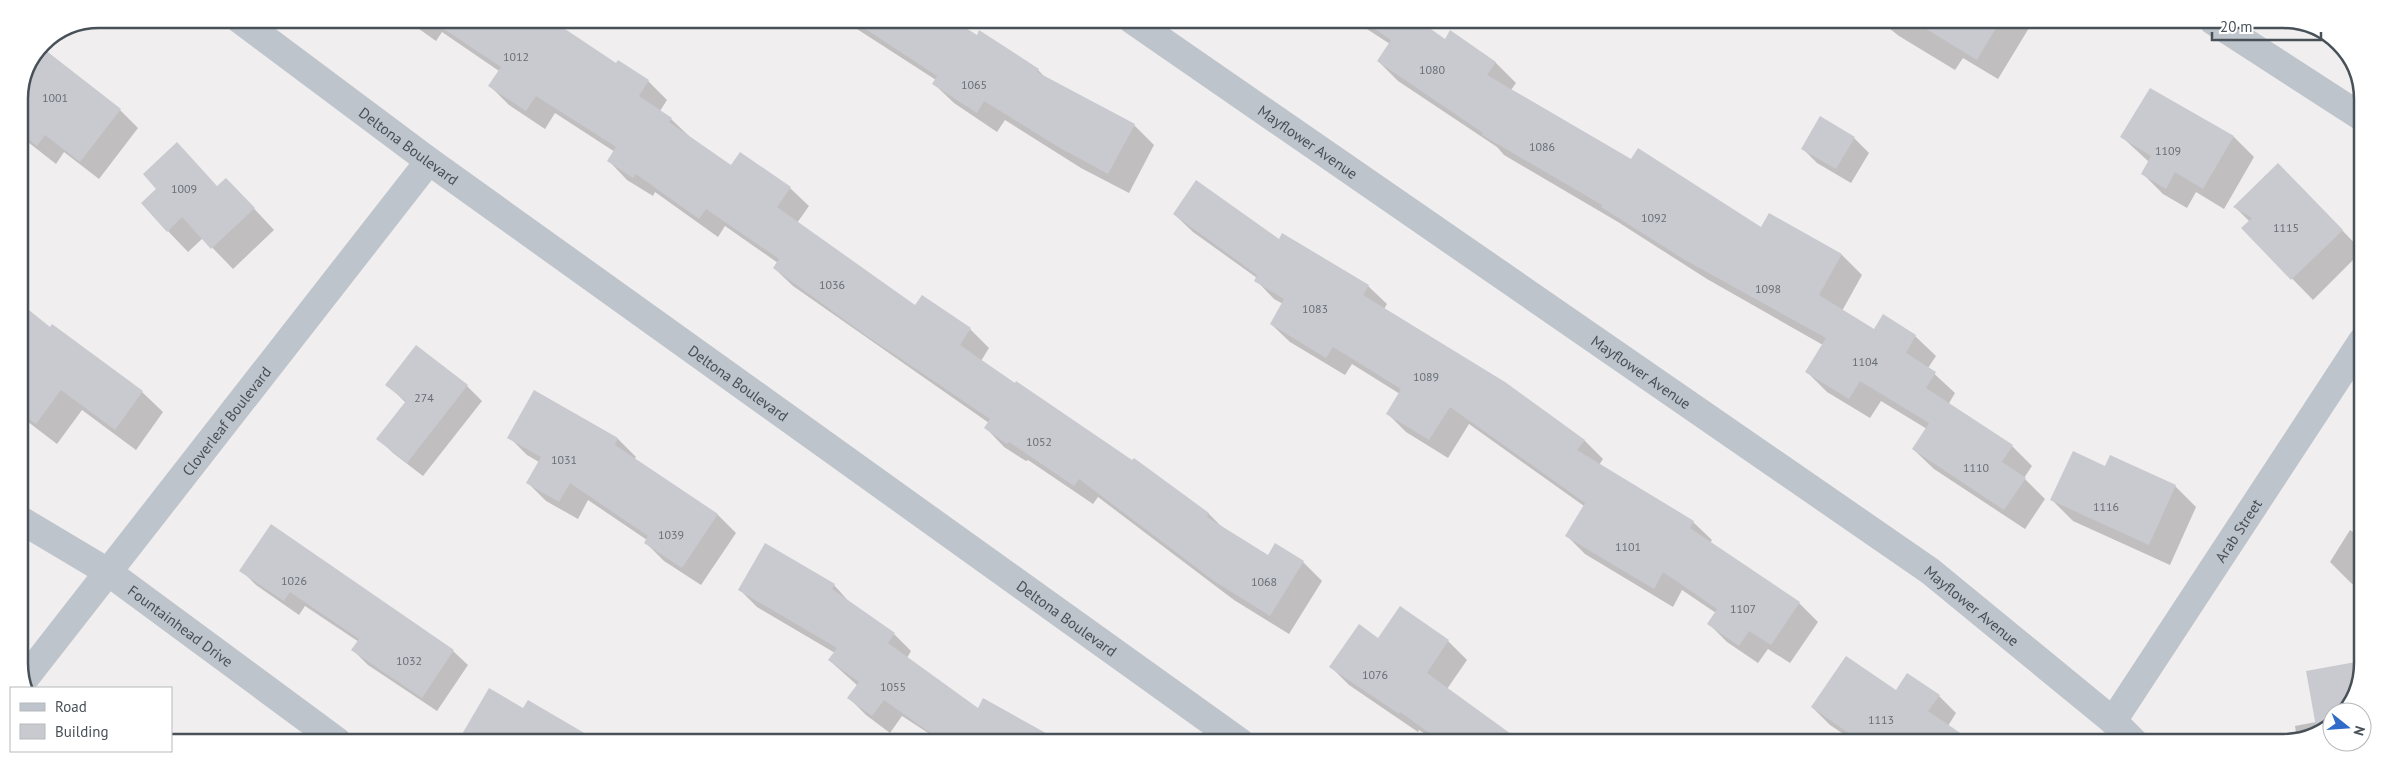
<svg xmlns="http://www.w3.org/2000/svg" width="2382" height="762" font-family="'PT Sans',sans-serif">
	<rect width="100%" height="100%" fill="#f0eeee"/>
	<g fill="#0003">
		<path d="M405 19H548L616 64 648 81 667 100 660 111 671 119 690 137 731 167 790 188 809 206 797 223 915 307 970 329 989 348 981 361 1132 462 1134 460 1209 514 1223 528 1268 557 1303 562 1322 581 1289 634 1234 600 1098 497 1093 504 1028 460 1026 461 1004 447 986 428 989 423 793 286 774 268 778 263 725 226 718 237 655 192 653 196 627 180 609 161 615 152 555 113 545 129 509 105 490 86 499 71 442 32 436 41Z"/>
		<path d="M843 20H951L977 37 1038 70 1048 80 1134 125 1154 145 1129 193 1081 168 1005 120 997 132 954 103 934 84 936 80Z"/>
		<path d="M1322 20H1338L1334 28Z"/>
		<path d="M1353 20H1415L1445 40 1451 32 1496 63 1516 83 1511 90 1631 161 1762 229 1770 215 1842 255 1862 275 1842 311 1874 331 1883 316 1915 336 1936 356 1928 368 1955 393 1948 405 2012 446 2032 466 2024 478 2045 499 2025 529 1934 469 1913 449 1927 429 1881 401 1870 418 1827 392 1807 372 1823 345 1707 279 1618 222 1504 155 1497 147 1398 81 1378 61 1390 44Z"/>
		<path d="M1880 21H2022L2029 28 1998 79 1963 58 1955 70 1899 36Z"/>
		<path d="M50 39 41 48 120 110 138 128 99 179 64 152 56 164 19 135V98L42 42Z"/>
		<path d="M2122 137H2234L2254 157 2224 209 2196 192 2187 208 2163 194 2142 173 2149 162Z"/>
		<path d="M1854 138 1869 153 1851 183 1817 163 1802 148Z"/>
		<path d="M2299 185 2362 251 2313 300 2243 228 2250 222 2235 207Z"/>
		<path d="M218 187 247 201 274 230 233 269 203 238 188 252 168 231 158 189Z"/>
		<path d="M1174 214 1279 240 1368 286 1387 304 1384 309 1584 440 1603 459 1599 465 1693 522 1712 540 1710 543 1799 603 1818 622 1790 663 1768 649 1758 663 1727 642 1708 623 1716 613 1682 590 1673 607 1585 554 1567 536 1584 506 1469 424 1448 458 1406 432 1388 414 1400 394 1352 364 1345 375 1290 342 1271 324 1283 304 1274 299 1256 280 1257 278 1193 232Z"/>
		<path d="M19 303 50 329 142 392 163 412 136 450 82 410 57 444 19 415Z"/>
		<path d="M387 384 467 386 482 401 423 476 393 453 378 438 406 403Z"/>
		<path d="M509 437 618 439 636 457 634 459 718 515 736 533 701 585 664 561 645 542 647 540 588 500 578 519 546 501 528 483 539 462 527 455Z"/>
		<path d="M2106 467 2175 486 2196 507 2170 565 2073 521 2052 500Z"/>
		<path d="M2350 530 2361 537V589L2351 583 2330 562Z"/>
		<path d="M765 545 834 585 851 604 894 634 911 651 907 658 978 709 1058 742H942L902 716 890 733 866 715 849 698 858 686 829 660 835 653 757 607 740 590Z"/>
		<path d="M241 570 453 651 468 665 437 711 368 665 353 650 359 642 305 606 299 615 256 585Z"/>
		<path d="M1400 608 1448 641 1467 660 1447 689 1520 742H1437L1419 730 1418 732 1349 685 1331 667 1379 640Z"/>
		<path d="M2361 662 2360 685 2342 712H2332V727L2297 739 2295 726 2316 722Z"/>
		<path d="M1896 691 1939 696 1956 713 1948 726 1973 743H1857L1830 725 1812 707Z"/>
	</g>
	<g fill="#c9cad0">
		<path d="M429 19H550L616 63 618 60 649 80 639 96 672 118 669 122 731 165 740 152 791 187 777 207 915 305 922 295 971 328 960 345 1015 383 1016 381 1132 460 1134 458 1209 513 1207 517 1268 555 1275 543 1304 561 1270 616 1214 581 1079 479 1074 486 1009 442 1007 444 984 428 990 419 864 334 773 268 779 259 706 209 699 219 636 174 633 178 607 161 616 147 536 96 526 111 488 86 501 67Z"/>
		<path d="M852 20H953L977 35 979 30 1039 69 1037 72 1135 124 1108 174 1060 148 984 101 977 113 932 84 937 76Z"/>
		<path d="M1362 20H1418L1445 39 1450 30 1496 62 1487 75 1631 159 1638 148 1761 227 1769 213 1842 254 1819 295 1874 329 1883 314 1916 335 1906 353 1936 372 1926 388 2013 445 2002 462 2026 478 2004 510 1912 449 1929 423 1860 381 1849 399 1805 372 1826 338 1685 260 1601 207 1602 205 1482 135 1483 133 1377 61 1391 40Z"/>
		<path d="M1913 21H2000L1977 60Z"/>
		<path d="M40 46 121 109 80 162 45 135 37 146 19 132V98Z"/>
		<path d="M2150 88 2234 136 2203 189 2175 172 2166 189 2141 174 2151 156 2120 137Z"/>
		<path d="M1820 116 1855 137 1836 169 1801 149Z"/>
		<path d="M177 142 217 186 226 178 255 208 211 249 182 217 167 232 141 203 156 189 143 174Z"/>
		<path d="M2278 163 2343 230 2291 280 2241 228 2252 218 2233 207Z"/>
		<path d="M1196 180 1279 239 1282 233 1369 285 1363 295 1505 382 1585 440 1577 450 1694 521 1690 528 1800 602 1771 645 1749 631 1739 646 1707 624 1717 609 1663 572 1654 589 1565 536 1585 503 1450 407 1429 440 1386 414 1401 389 1333 347 1326 358 1270 324 1284 299 1254 281 1257 275 1173 214Z"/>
		<path d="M19 302 50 327 52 324 143 391 115 430 61 390 36 424 19 412Z"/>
		<path d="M416 345 468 385 407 463 376 439 406 401 385 385Z"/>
		<path d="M534 390 618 438 615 445 718 514 682 568 644 543 648 536 570 483 559 502 526 483 541 457 507 438Z"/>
		<path d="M2073 451 2105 466 2110 455 2176 485 2149 545 2050 500Z"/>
		<path d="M271 524 454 650 422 698 351 650 359 639 290 592 284 601 239 571Z"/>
		<path d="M765 543 835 584 832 589 895 633 888 643 978 708 983 698 1062 742H943L884 700 872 716 847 698 859 682 828 660 837 648 738 590Z"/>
		<path d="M1400 606 1449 640 1427 673 1522 742H1442L1400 712 1399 714 1329 667 1359 624 1378 638Z"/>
		<path d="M1846 656 1896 690 1907 673 1940 695 1928 711 1975 743H1863L1811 707Z"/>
		<path d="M2361 661 2360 685 2342 712H2332V727L2317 732 2306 671Z"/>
		<path d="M489 688 523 708 528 700 598 741H458Z"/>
	</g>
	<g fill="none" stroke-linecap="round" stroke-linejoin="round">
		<g stroke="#bec4cb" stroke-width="28">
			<path id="s1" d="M1132 20 1930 571 2113 721 2135 743"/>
			<path d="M2213 21 2363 118"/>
			<path id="s2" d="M19 519 108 572 337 741"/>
			<path id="s3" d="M23 681 429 161"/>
			<path id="s4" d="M2113 721 2362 341"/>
		</g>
		<path stroke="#bec4cb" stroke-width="28" id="s5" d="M239 19 429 161 1240 742"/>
	</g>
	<g text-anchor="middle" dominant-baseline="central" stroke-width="4.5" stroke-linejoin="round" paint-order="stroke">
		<g font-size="12" fill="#686e76">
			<text x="516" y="56">1012</text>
			<text x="1432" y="69">1080</text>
			<text x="974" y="84">1065</text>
			<text x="55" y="97">1001</text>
			<text x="1542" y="146">1086</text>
			<text x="2168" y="150">1109</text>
			<text x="184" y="188">1009</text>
			<text x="1654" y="217">1092</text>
			<text x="2286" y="227">1115</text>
			<text x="832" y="284">1036</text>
			<text x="1768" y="288">1098</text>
			<text x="1315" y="308">1083</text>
			<text x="1865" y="361">1104</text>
			<text x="1426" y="376">1089</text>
			<text x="424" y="397">274</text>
			<text x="1039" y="441">1052</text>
			<text x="564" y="459">1031</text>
			<text x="1976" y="467">1110</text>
			<text x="2106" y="506">1116</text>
			<text x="671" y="534">1039</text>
			<text x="1628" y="546">1101</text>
			<text x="294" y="580">1026</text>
			<text x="1264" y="581">1068</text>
			<text x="1743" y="608">1107</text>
			<text x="409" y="660">1032</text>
			<text x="1375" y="674">1076</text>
			<text x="893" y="686">1055</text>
			<text x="1881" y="719">1113</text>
		</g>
		<g font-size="15" fill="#485058" stroke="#fff">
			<text stroke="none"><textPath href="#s1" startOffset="214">Mayflower Avenue</textPath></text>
			<text stroke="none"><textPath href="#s5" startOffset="212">Deltona Boulevard</textPath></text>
			<text stroke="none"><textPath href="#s1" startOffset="619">Mayflower Avenue</textPath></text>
			<text stroke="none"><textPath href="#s5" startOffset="618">Deltona Boulevard</textPath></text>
			<text stroke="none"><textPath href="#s3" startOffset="330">Cloverleaf Boulevard</textPath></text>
			<text stroke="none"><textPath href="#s4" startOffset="228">Arab Street</textPath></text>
			<text stroke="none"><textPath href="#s1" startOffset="1024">Mayflower Avenue</textPath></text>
			<text stroke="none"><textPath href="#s5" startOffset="1022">Deltona Boulevard</textPath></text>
			<text stroke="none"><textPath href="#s2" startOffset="194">Fountainhead Drive</textPath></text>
		</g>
	</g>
	<path d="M0 0H2382V762H0ZM99 28H2283A71 71 0 0 1 2354 99V663A71 71 0 0 1 2283 734H99A71 71 0 0 1 28 663V99A71 71 0 0 1 99 28Z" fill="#fff" fill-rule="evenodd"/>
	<path fill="none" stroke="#485058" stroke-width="2.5" d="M99 28H2283A71 71 0 0 1 2354 99V663A71 71 0 0 1 2283 734H99A71 71 0 0 1 28 663V99A71 71 0 0 1 99 28Z"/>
	<rect x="10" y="687" width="162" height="65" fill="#ffffff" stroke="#b6b9bc"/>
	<rect x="20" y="703" width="25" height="8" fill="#bec4cb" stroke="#b6b9bc"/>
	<text x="55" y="712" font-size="15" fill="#485058">Road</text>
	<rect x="20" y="724" width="25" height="15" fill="#c9cad0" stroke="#b6b9bc"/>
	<text x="55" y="737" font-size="15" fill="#485058">Building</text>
	<g transform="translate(2347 727) rotate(107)"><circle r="24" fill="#ffffff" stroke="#b6b9bc"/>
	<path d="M0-4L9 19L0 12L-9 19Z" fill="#2f6bc8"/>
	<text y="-8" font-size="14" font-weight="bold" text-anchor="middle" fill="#485058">N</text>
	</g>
	<path d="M2212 32v8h109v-8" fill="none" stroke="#485058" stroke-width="2.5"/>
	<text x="2220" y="32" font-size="15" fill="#485058" stroke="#ffffff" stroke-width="4" paint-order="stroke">20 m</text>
</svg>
